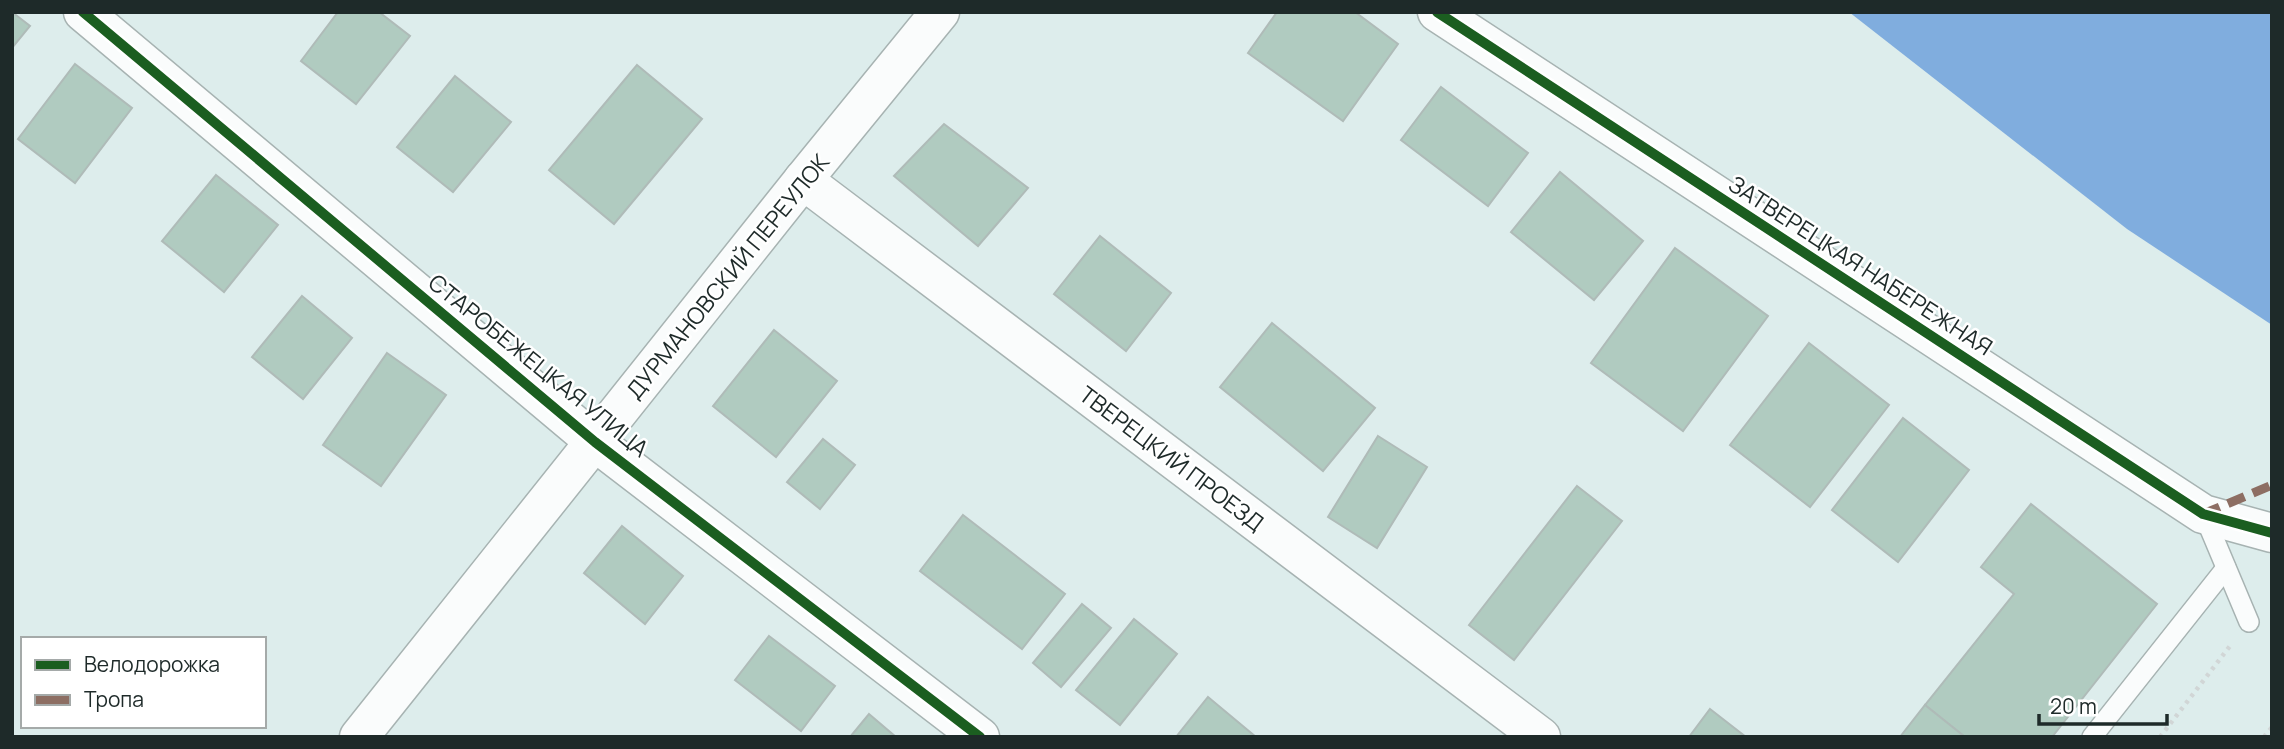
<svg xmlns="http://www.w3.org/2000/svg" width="2284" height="749" font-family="Manrope,sans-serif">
	<rect width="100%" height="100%" fill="#ddedec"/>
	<path fill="#80adde" d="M1849 12H2272V325L2127 229Z"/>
	<g fill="#b0cbc0" stroke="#afbbb8" stroke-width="2">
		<path d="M12 12 30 26 12 48Z"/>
		<path d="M338 12H379L410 36 356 104 301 61Z"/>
		<path d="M1277 12H1355L1398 44 1343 121 1248 53Z"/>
		<path d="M75 64 132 108 75 183 18 139Z"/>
		<path d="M637 65 702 119 614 224 549 170Z"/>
		<path d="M455 76 511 122 453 192 397 147Z"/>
		<path d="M1441 87 1528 153 1488 206 1401 140Z"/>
		<path d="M944 124 1028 188 978 246 894 176Z"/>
		<path d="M1560 172 1643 241 1594 300 1511 232Z"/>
		<path d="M216 175 278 225 224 292 162 241Z"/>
		<path d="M1100 236 1171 293 1126 351 1054 294Z"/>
		<path d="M1675 248 1768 316 1683 431 1591 363Z"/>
		<path d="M302 296 352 338 303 399 252 357Z"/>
		<path d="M1272 323 1375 408 1323 471 1220 387Z"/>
		<path d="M774 330 837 381 776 457 713 406Z"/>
		<path d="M1809 343 1889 405 1810 507 1730 445Z"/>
		<path d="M387 353 446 395 381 486 323 445Z"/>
		<path d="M1903 418 1969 470 1898 562 1832 510Z"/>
		<path d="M1378 436 1427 467 1377 548 1328 517Z"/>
		<path d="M823 439 855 465 820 509 787 482Z"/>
		<path d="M1577 486 1622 521 1514 660 1469 625Z"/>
		<path d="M2031 504 2157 604 2052 737H1965L1925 705 2014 594 1981 567Z"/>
		<path d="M963 515 1065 594 1022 649 920 571Z"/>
		<path d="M622 526 683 576 645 624 584 573Z"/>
		<path d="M1082 604 1111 628 1061 687 1033 663Z"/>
		<path d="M1134 619 1177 654 1120 725 1076 690Z"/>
		<path d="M769 636 835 686 801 731 735 680Z"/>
		<path d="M1208 697 1256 737H1176Z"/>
		<path d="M1925 705 1965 737H1900Z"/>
		<path d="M1710 709 1746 737H1689Z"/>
		<path d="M869 714 896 737H850Z"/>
	</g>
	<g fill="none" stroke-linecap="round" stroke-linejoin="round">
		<defs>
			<g id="lane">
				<path d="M2204 515 2249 622"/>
				<path d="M2092 737 2226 568"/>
			</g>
			<g id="street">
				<path d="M83 12 595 442 980 737"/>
				<path d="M1437 12 2203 514 2272 533"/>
				<path d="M803 180 1541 737"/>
				<path d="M359 737 803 180 940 12"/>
			</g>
		</defs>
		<use href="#lane" stroke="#a7b3b2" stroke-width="22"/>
		<use href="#street" stroke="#a7b3b2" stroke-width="41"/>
		<g stroke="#d1d6d6" stroke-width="4.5" stroke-dasharray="3.5 5" stroke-linecap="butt">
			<path d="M2160 737 2230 646"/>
			<path d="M2264 737 2272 727"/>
		</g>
		<use href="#lane" stroke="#fafcfc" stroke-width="19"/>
		<use href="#street" stroke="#fafcfc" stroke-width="38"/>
		<path stroke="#8d6e63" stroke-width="9" stroke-dasharray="18 9" stroke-linecap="butt" d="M2203 514 2272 485"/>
		<defs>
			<g id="cycleway">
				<path d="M83 12 595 442 980 737"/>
				<path d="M1437 12 2203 514 2272 533"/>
			</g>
		</defs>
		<use href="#cycleway" stroke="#fff" stroke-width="15"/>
		<use href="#cycleway" stroke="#1b5e20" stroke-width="10"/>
	</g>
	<g text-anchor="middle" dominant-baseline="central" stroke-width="5" stroke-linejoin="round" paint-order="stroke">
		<g font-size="23" fill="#1e2a29" stroke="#fff">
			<text transform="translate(1861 265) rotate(33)">ЗАТВЕРЕЦКАЯ НАБЕРЕЖНАЯ</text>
			<text transform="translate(727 276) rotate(-51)">ДУРМАНОВСКИЙ ПЕРЕУЛОК</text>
			<text transform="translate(539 365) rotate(39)">СТАРОБЕЖЕЦКАЯ УЛИЦА</text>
			<text transform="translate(1172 458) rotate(37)">ТВЕРЕЦКИЙ ПРОЕЗД</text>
		</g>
	</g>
	<rect width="2284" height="749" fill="none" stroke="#1e2a29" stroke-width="28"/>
	<rect x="21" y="637" width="245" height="91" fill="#ffffff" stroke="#a5aaa9" stroke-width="2"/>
	<rect x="35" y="660" width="35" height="10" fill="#1b5e20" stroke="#a5aaa9" stroke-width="2"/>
	<text x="84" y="672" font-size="21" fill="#1e2a29">Велодорожка</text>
	<rect x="35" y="695" width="35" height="10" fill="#8d6e63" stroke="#a5aaa9" stroke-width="2"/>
	<text x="84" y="707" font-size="21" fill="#1e2a29">Тропа</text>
	<path d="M2039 714v10h128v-10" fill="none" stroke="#1e2a29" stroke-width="3.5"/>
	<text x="2050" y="714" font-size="21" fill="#1e2a29" stroke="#ffffff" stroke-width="5" paint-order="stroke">20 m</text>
</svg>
